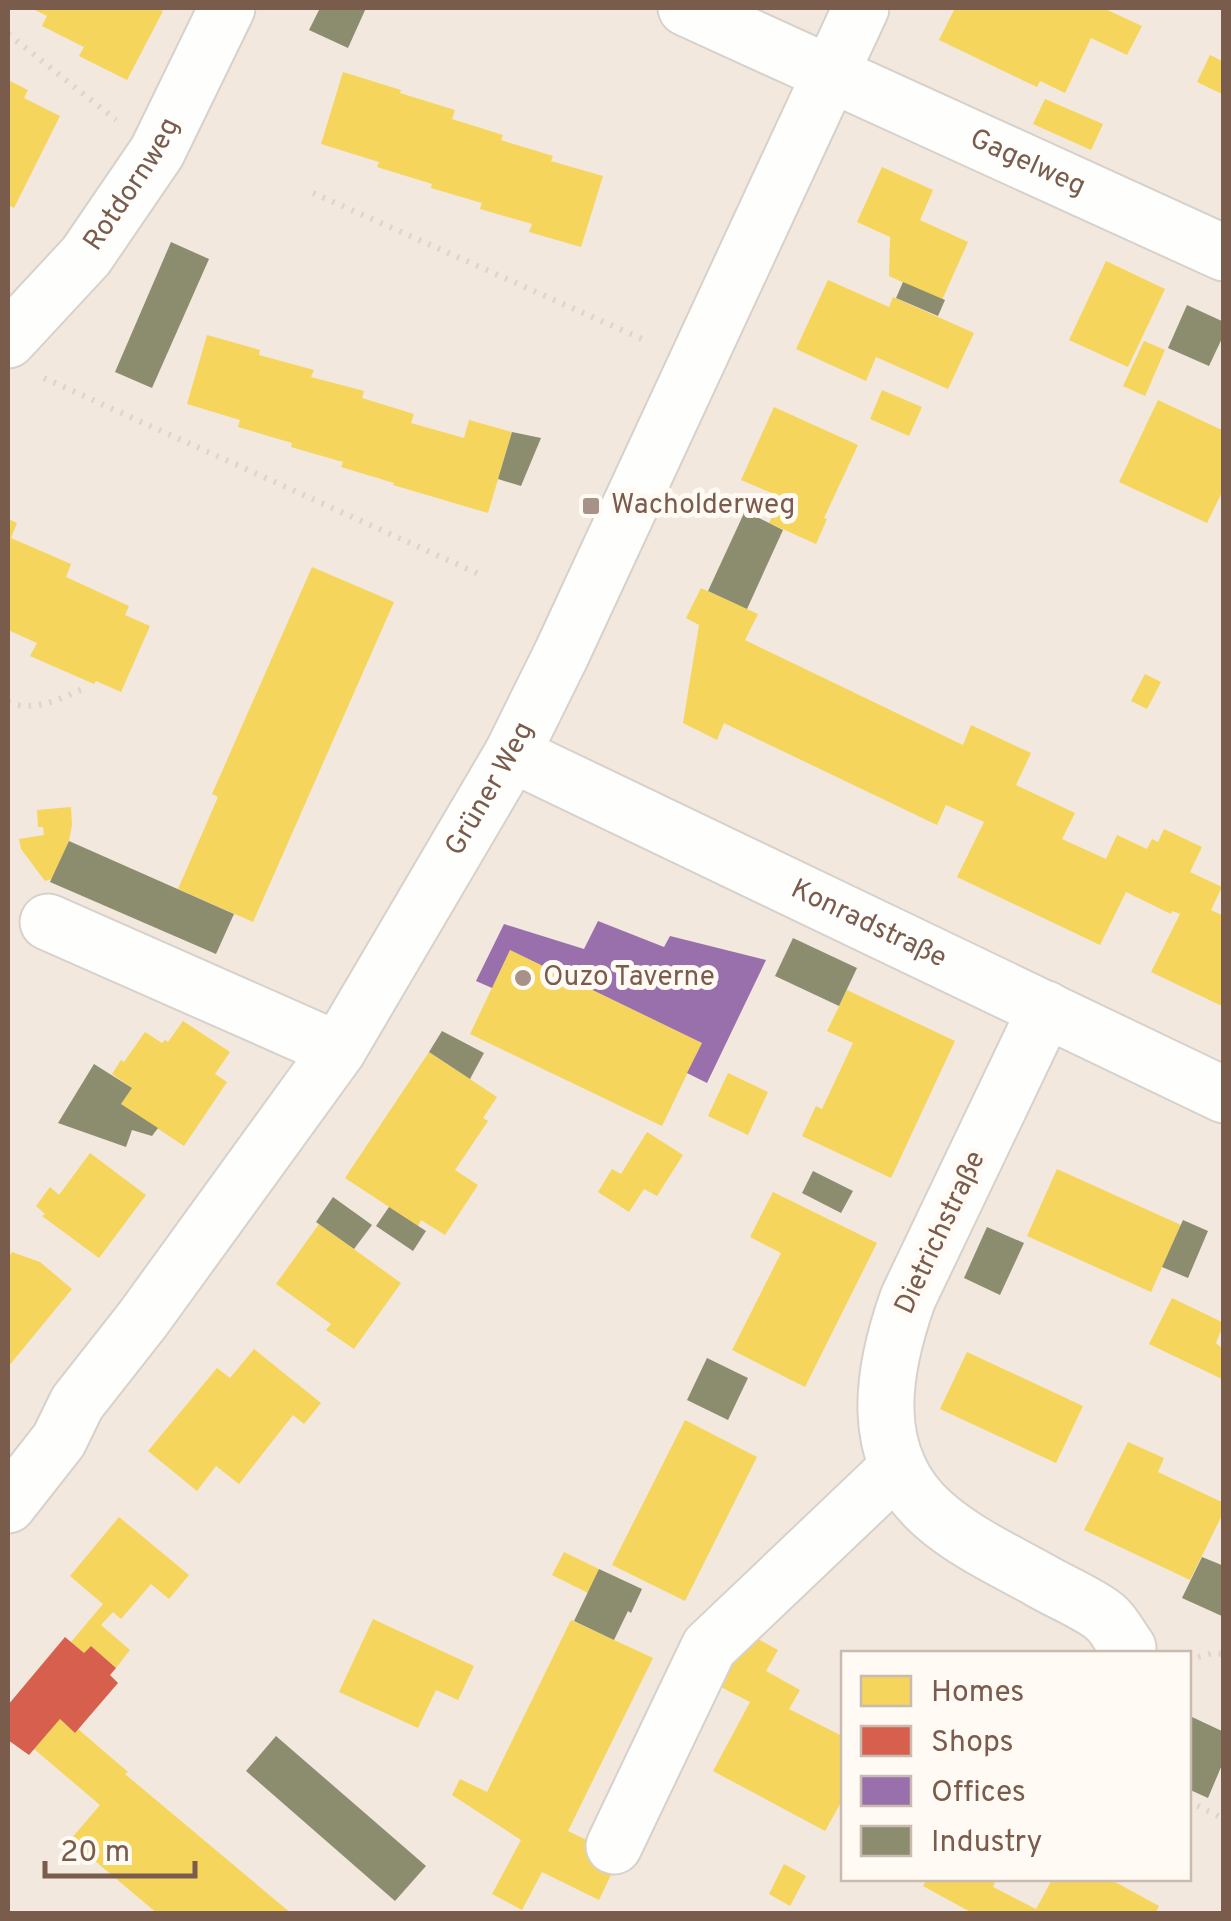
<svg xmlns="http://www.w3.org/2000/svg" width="1231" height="1921" font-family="Overpass,sans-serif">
	<rect width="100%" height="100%" fill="#f9f5f0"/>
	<path fill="#f2e8de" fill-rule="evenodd" d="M8 8H1223V1913L8 1914ZM844 1654H1188V1878H844Z"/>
	<g fill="#f6d55c">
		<path d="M31 8H155L163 11 127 80 79 56 84 47 42 26 47 16Z"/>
		<path d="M955 8H1103L1142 26 1127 55 1091 38 1065 93 1040 81 1037 87 939 40Z"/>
		<path d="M1210 55 1224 62V95L1197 82Z"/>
		<path d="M343 72 401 90 400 93 455 110 452 119 503 135 501 140 553 156 551 161 603 176 581 247 529 232 532 224 480 209 482 203 431 188 432 184 377 167 379 162 321 144Z"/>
		<path d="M8 80 28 90 24 98 60 116 14 208 8 205Z"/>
		<path d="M1045 99 1103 124 1091 150 1033 124Z"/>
		<path d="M882 167 933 190 920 220 968 242 942 300 889 276 890 237 857 222Z"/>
		<path d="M1106 261 1165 289 1128 367 1069 340Z"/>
		<path d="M828 280 889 307 893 297 974 333 948 389 876 357 866 381 796 349Z"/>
		<path d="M207 335 260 350 259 355 314 370 311 377 364 391 362 398 414 414 411 423 464 438 469 420 512 432 488 513 393 485 394 483 341 467 343 462 291 447 292 443 238 427 240 420 187 404Z"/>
		<path d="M1144 341 1165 350 1145 396 1123 386Z"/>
		<path d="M882 390 922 407 909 436 870 419Z"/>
		<path d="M1158 400 1224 431V488L1207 523 1119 482Z"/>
		<path d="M774 407 858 445 824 518 827 519 816 544 769 523 781 497 741 480Z"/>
		<path d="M8 519 17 523 11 538 71 564 66 577 129 606 125 615 150 626 121 692 96 681 94 684 30 656 37 643 8 630Z"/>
		<path d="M312 567 394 602 253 922 178 889 218 797 212 794Z"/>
		<path d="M701 588 758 614 745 640 963 745 971 725 1031 753 1016 785 1075 813 1062 839 1106 859 1117 835 1147 849 1152 839 1158 842 1164 829 1202 847 1190 872 1222 887 1211 910 1224 916V1007L1151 972 1180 914 1172 911 1171 914 1126 892 1100 945 957 877 984 822 946 805 937 825 724 723 717 740 683 723 699 625 686 618Z"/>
		<path d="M1145 674 1161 682 1147 709 1131 701Z"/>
		<path d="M71 807 72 825 69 841 52 879 45 881 21 849 19 839 44 835 43 827H38L37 810Z"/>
		<path d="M510 950 702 1043 662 1126 470 1034Z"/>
		<path d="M847 990 955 1041 891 1178 802 1136 816 1106 822 1109 853 1043 827 1031Z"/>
		<path d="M183 1021 230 1052 215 1074 227 1082 184 1146 121 1104 132 1088 112 1074 121 1060 124 1062 145 1032 162 1043 165 1040 168 1042Z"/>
		<path d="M429 1052 497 1097 483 1118 488 1121 455 1170 478 1185 445 1235 421 1220 418 1226 345 1178Z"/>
		<path d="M728 1073 768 1092 748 1135 708 1116Z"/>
		<path d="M647 1132 683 1155 657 1196 644 1189 629 1212 598 1192 612 1169 621 1174Z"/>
		<path d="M90 1153 146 1195 99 1258 42 1216 45 1214 36 1206 50 1187 59 1195Z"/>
		<path d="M1057 1169 1181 1225 1151 1292 1027 1236Z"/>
		<path d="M773 1192 877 1243 805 1387 732 1350 781 1253 750 1237Z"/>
		<path d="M319 1224 401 1283 354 1349 326 1330 331 1324 276 1284Z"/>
		<path d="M12 1252 40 1262 72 1289 8 1367V1258Z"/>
		<path d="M1172 1298 1224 1323 1216 1343 1224 1350V1380L1149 1344Z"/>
		<path d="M254 1349 321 1403 304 1424 293 1415 239 1484 216 1466 197 1491 148 1451 217 1368 230 1378Z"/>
		<path d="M967 1352 1083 1406 1056 1463 940 1409Z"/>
		<path d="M685 1420 757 1457 685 1601 612 1565Z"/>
		<path d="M1128 1442 1164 1458 1158 1472 1224 1503V1511L1190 1580 1084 1530Z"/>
		<path d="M119 1517 189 1575 169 1599 151 1584 121 1619 113 1612 101 1625 130 1650 116 1668 91 1646 84 1653 71 1642 103 1604 70 1576Z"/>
		<path d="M564 1552 599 1569 588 1593 552 1575Z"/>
		<path d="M373 1619 474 1666 458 1700 436 1690 418 1728 339 1692Z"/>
		<path d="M571 1620 653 1658 568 1831 620 1856 599 1900 542 1872 522 1910 492 1894 521 1840 452 1795 460 1779 487 1792Z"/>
		<path d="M745 1632 778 1650 766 1671 800 1690 789 1709 844 1737V1797L825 1831 713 1771 750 1702 715 1684Z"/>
		<path d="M60 1719 75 1733 78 1729 128 1772 125 1774 292 1914H158L70 1840 100 1805 34 1749Z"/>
		<path d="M784 1864 806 1876 790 1906 769 1894Z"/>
		<path d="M927 1878H997L993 1887 1036 1909 1053 1878H1108L1159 1906 1155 1914H974L923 1886Z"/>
	</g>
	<path fill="#d6604d" d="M65 1637 84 1653 91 1646 116 1668 110 1675 118 1683 75 1733 60 1719 29 1755 8 1740V1705Z"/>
	<path fill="#9970ab" d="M598 921 664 947 670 936 766 960 707 1083 687 1073 702 1043 510 950 492 988 476 981 504 924 584 949Z"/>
	<g fill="#8c8c6e">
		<path d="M320 8H366L348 48 309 30Z"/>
		<path d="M171 242 209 259 152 388 115 372Z"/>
		<path d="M903 282 945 300 938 316 896 298Z"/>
		<path d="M1187 305 1224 322V334L1209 366 1168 348Z"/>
		<path d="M512 432 541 438 521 486 498 479Z"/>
		<path d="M745 511 783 530 747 609 708 591Z"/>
		<path d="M69 841 234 914 216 954 50 882Z"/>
		<path d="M793 938 857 968 839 1006 775 976Z"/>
		<path d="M442 1031 484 1053 470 1079 429 1052Z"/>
		<path d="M94 1064 132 1088 121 1104 158 1128 152 1136 132 1130 126 1147 58 1123Z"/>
		<path d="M813 1171 853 1191 841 1213 802 1193Z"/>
		<path d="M333 1197 372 1225 354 1249 316 1222Z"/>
		<path d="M389 1207 426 1231 413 1251 376 1226Z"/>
		<path d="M1183 1220 1208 1231 1188 1278 1162 1267Z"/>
		<path d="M987 1227 1024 1243 1000 1295 964 1278Z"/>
		<path d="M707 1358 748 1378 728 1420 687 1400Z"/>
		<path d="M1202 1557 1224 1566V1617L1182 1598Z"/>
		<path d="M599 1569 642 1589 631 1613 628 1611 614 1640 574 1621Z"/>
		<path d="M1192 1717 1224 1732V1753L1221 1757 1224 1760 1208 1798 1188 1789V1723Z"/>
		<path d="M276 1736 426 1866 395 1901 246 1771Z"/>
	</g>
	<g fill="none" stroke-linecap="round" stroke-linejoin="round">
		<defs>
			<g id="minor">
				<path id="s1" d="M686 8 1224 253"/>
				<path id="s2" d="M8 340 86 256 157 152 227 8"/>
				<path id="s3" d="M512 754 1224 1095"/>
				<path d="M48 922 338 1050"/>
				<path d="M1046 1009 908 1298C882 1371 867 1456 933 1514 963 1541 1002 1559 1038 1579 1056 1590 1090 1604 1105 1617 1114 1624 1121 1639 1128 1648V1654"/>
				<path id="s4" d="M8 1505 59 1440 77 1403 143 1319 338 1050 512 754 561 655 861 8"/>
				<path d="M614 1846 709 1647 898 1467"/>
			</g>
		</defs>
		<use href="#minor" stroke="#d7d1cb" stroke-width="59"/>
		<g stroke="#dcd5d0" stroke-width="6" stroke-dasharray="2.5 8" stroke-linecap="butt">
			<path d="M8 34 116 120"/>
			<path d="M313 193 649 342"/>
			<path d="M44 378 481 575"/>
			<path d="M8 702C34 713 62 698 87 687"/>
			<path d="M1188 1660 1213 1653 1224 1654"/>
			<path d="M1188 1801 1224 1819"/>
		</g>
		<use href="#minor" stroke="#fefefd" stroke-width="55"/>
	</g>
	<g fill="#a69286" stroke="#fffaf3" stroke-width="4">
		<rect x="581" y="496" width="20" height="20" rx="5"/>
		<circle cx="523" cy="978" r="10"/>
	</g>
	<g text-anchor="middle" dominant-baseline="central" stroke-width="10" stroke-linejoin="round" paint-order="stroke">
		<g font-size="28" fill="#7a5c4d" stroke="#fffaf3">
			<text stroke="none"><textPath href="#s1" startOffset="375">Gagelweg</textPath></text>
			<text stroke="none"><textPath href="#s2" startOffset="200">Rotdornweg</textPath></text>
			<text stroke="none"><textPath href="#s4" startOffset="865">Grüner Weg</textPath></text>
			<text stroke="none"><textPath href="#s3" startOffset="395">Konradstraße</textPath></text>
			<text transform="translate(941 1233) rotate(-65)">Dietrichstraße</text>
		</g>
		<g font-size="28" fill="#7a5c4d" stroke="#fffaf3" text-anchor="start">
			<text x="611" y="506">Wacholderweg</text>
			<text x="543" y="978">Ouzo Taverne</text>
		</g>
	</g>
	<rect width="1231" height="1921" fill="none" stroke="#7a5c4d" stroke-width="20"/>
	<rect x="841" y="1651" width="350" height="230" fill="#fffaf3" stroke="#cabbb1" stroke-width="2.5"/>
	<rect x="861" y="1676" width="50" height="30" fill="#f6d55c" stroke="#cabbb1" stroke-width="2.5"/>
	<text x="931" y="1701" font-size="30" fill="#7a5c4d">Homes</text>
	<rect x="861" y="1726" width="50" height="30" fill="#d6604d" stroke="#cabbb1" stroke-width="2.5"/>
	<text x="931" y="1751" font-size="30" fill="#7a5c4d">Shops</text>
	<rect x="861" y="1776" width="50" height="30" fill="#9970ab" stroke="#cabbb1" stroke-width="2.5"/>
	<text x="931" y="1801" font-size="30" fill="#7a5c4d">Offices</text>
	<rect x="861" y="1826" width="50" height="30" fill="#8c8c6e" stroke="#cabbb1" stroke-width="2.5"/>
	<text x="931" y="1851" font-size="30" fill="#7a5c4d">Industry</text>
	<path d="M45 1861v15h150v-15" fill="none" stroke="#7a5c4d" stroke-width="5"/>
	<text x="60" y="1861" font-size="30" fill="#7a5c4d" stroke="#fffaf3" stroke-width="8" paint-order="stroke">20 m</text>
</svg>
